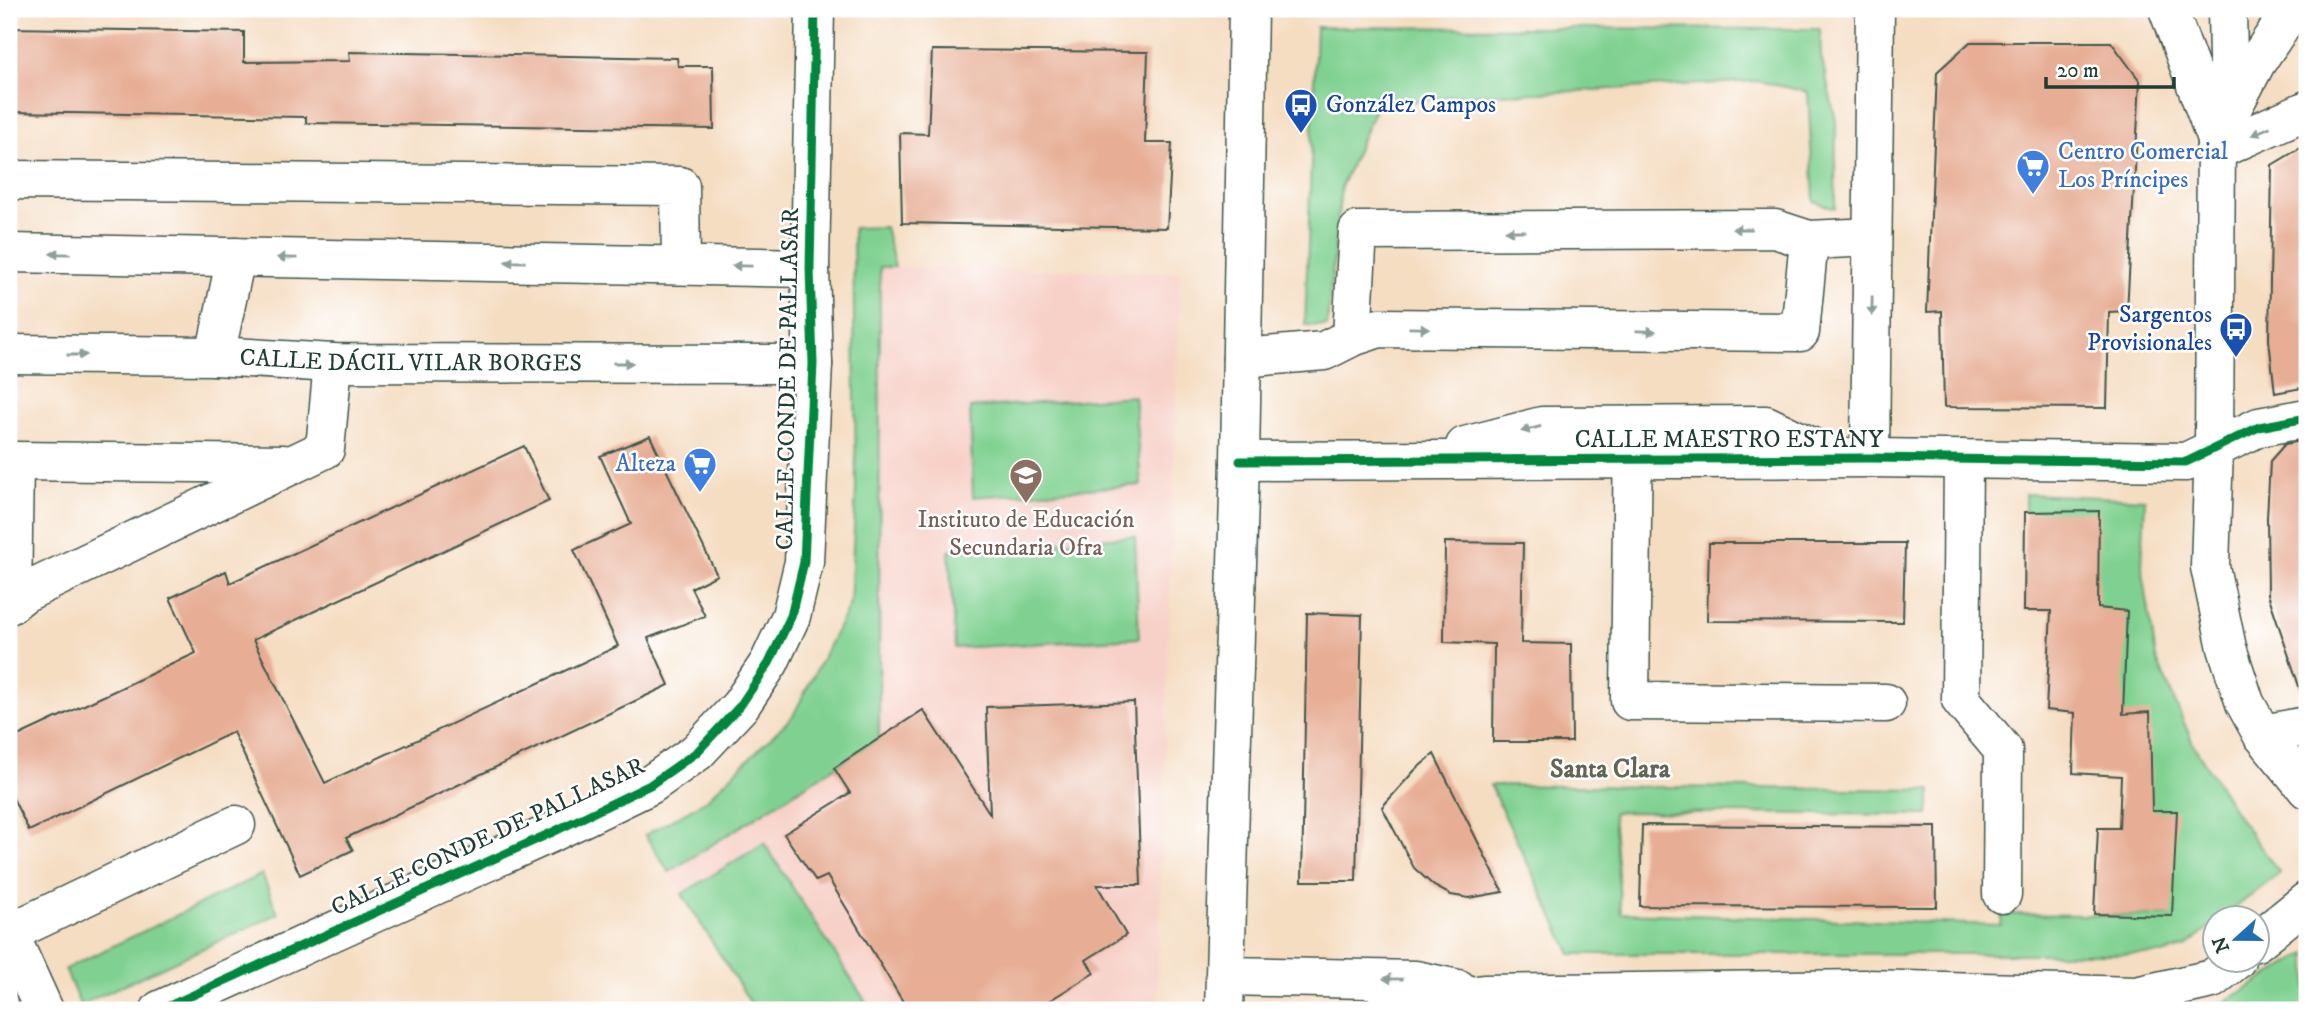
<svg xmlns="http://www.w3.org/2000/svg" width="2316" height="1019" font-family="'IM FELL DW Pica',serif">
	<rect width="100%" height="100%" fill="#fff"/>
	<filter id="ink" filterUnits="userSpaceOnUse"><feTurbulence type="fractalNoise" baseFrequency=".0143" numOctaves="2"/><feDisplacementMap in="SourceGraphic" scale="14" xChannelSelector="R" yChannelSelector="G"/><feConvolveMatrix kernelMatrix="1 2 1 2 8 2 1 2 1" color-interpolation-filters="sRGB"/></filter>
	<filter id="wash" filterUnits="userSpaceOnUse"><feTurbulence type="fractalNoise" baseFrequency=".00686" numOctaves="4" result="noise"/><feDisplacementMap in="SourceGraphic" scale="28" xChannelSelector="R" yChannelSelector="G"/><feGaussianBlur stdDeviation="1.57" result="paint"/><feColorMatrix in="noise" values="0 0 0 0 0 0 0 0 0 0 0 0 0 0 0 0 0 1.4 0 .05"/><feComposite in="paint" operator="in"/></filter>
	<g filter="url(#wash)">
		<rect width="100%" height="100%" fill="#f5ddc2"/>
		<path fill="#f7d1c8" d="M880 267 1180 272 1157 1010H756L669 872 879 739Z"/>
		<g fill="#80d191" stroke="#508762" stroke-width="2">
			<path d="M1316 27 1820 29 1821 56 1836 121 1835 209 1814 201 1808 92 1757 81 1539 93 1458 95 1376 107 1341 187 1327 326 1305 325Z"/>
			<path d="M885 227 895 267H880L879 739 669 872 645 835 705 801 793 716 850 604 856 490 853 228Z"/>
			<path d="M1134 396 1141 485 973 497 970 408Z"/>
			<path d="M2025 494 2145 499 2142 566 2156 658 2194 746 2239 818 2280 873 2223 917 2214 918V924L2186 947 2162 954H1571L1490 785 1931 790 1928 815 1613 812 1621 913 2001 925 2002 914 2171 916 2123 714 2025 512Z"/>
			<path d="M1135 536 1139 638 955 648 949 551Z"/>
			<path d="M764 843 871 1010H755L682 894Z"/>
			<path d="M262 874 278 914 80 1005 65 969Z"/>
			<path d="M2307 954V1010H2211L2302 956Z"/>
		</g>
		<g id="blocks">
			<g fill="#e7ae95">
				<path d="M9 28 244 32V62L350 61 349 52 677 58 678 66H713L714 129 306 123V117L9 112Z"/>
				<path d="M1970 42H2111L2140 81 2127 311 2109 312 2107 408 1944 407 1942 311 1927 312 1937 72Z"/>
				<path d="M932 50 1148 52 1145 143H1172L1167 228 902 223 900 133 928 134Z"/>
				<path d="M2307 144V387L2275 393 2269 340 2272 165Z"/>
				<path d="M650 436 717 575 691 588 705 616 648 638 669 685 346 838 353 850 300 875 233 732 29 831 9 790V740L196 653 170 598 226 571 230 583 524 446 549 501 253 640 325 783 618 646 574 550 631 524 600 456Z"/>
				<path d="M2307 440V691L2301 692 2268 594 2267 518 2270 461 2285 444Z"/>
				<path d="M2099 511 2098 608 2127 611 2123 714 2150 712 2152 811H2177L2172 916 2094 914 2098 828H2119L2121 776 2073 773 2075 713 2046 710 2051 611H2024L2025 512Z"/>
				<path d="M1445 542 1523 543 1521 643 1571 644 1572 742H1493L1494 644 1444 642Z"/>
				<path d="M1709 543H1905L1903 622 1707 621Z"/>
				<path d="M1307 613 1362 615 1356 881H1302Z"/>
				<path d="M1134 702 1141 885H1097L1126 935 1086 960 1094 973 1034 1010H908L827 876 816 881 784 834 850 793 834 768 923 710 990 814 986 707Z"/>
				<path d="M1434 754 1503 892 1469 898 1451 895 1434 886 1414 868 1382 807 1415 770Z"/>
				<path d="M1642 825 1936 827 1937 907 1640 906Z"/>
			</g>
		</g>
	</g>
	<g filter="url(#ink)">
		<use href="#blocks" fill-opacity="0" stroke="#3f5549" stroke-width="2"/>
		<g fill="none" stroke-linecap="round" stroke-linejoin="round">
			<defs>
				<g id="minor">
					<path d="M2168 9 2216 139"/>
					<path d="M2227 9 2229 109"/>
					<path d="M2292 9 2256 63 2216 139 2214 448 2210 567 2227 648 2245 703 2262 734 2307 789"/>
					<path d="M2215 151 2307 110"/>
					<path d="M9 180 680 186 681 265"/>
					<path d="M9 253 810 268"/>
					<path d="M1352 337 1358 231 1775 229 1809 240 1872 237"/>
					<path id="s1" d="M9 354 215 356 333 363 813 364"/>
					<path d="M215 356 236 257"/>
					<path d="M1242 358 1324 351 1352 337 1379 328 1800 332 1809 240"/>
					<path d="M1633 426 1630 701 1886 703"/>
					<path d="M1465 446 1542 426 1766 425 1826 454"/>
					<path d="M1870 458 1875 9"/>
					<path d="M1963 459 1961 700 2003 750 2002 894"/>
					<path d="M1240 461 1870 458 2186 462 2259 427 2307 418"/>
					<path d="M12 603 14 461 284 464"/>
					<path d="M9 605 24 593 325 449 333 363"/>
					<path d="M2262 734 2307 726"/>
					<path d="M9 933 236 825"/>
					<path d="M9 933 44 1010"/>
					<path d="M2256 942 2307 901"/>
					<path d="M1227 976 1416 980 1458 989"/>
					<path d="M160 1010 553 832 650 785 697 752 740 706 769 663 791 616 804 562 813 364 810 268 815 9"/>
					<path d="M1224 1010 1240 461 1248 9"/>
					<path d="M1384 1010 1484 994 1866 989 2136 996 2212 979 2236 960"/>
				</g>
			</defs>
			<use href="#minor" stroke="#3f5549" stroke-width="41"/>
			<use href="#minor" stroke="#fff" stroke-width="38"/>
			<defs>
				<g id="cycleway">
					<path d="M1240 461 1870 458 2186 462 2259 427 2307 418"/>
					<path d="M160 1010 553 832 650 785 697 752 740 706 769 663 791 616 804 562 813 364 810 268 815 9"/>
				</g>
			</defs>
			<use href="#cycleway" stroke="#fff" stroke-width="13"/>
			<use href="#cycleway" stroke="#00873e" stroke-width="9"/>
		</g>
		<defs><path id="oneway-solid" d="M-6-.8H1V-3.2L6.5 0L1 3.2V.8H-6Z" transform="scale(1.75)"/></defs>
		<g fill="#8f9e9a">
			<use href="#oneway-solid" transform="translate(2261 131) rotate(156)"/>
			<use href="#oneway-solid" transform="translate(1742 229) rotate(180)"/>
			<use href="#oneway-solid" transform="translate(1515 231) rotate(180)"/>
			<use href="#oneway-solid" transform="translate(60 254) rotate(-179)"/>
			<use href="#oneway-solid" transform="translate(287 258) rotate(-179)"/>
			<use href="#oneway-solid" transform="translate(515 262) rotate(-179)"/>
			<use href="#oneway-solid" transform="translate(742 266) rotate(-179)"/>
			<use href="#oneway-solid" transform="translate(1872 306) rotate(91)"/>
			<use href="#oneway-solid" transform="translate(1419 328) rotate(1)"/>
			<use href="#oneway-solid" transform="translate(1646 331) rotate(1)"/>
			<use href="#oneway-solid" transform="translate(77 355)"/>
			<use href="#oneway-solid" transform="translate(623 363)"/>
			<use href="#oneway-solid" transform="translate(1531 429) rotate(166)"/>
			<use href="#oneway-solid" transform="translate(1393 979) rotate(-179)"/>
		</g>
	</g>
	<defs>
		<symbol id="bus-pin" viewBox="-11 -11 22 30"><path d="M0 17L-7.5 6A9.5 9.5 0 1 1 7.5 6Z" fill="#1a4fb4" stroke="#fff"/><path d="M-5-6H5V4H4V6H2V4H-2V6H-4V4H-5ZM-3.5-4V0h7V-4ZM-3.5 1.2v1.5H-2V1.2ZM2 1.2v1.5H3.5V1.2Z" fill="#fff"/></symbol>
		<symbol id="supermarket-pin" viewBox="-11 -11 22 30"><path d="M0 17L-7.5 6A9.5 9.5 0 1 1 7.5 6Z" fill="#3f7fe0" stroke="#fff"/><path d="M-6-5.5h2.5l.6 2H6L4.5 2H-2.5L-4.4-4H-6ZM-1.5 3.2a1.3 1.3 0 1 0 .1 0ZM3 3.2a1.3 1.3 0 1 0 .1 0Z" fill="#fff"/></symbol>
		<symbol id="school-pin" viewBox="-11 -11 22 30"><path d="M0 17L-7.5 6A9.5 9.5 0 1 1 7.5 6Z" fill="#8d6e63" stroke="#fff"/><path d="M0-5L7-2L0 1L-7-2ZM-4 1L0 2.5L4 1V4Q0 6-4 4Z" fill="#fff"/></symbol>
	</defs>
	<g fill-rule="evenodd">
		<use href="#bus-pin" x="1282" y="86" width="38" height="52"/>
		<use href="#supermarket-pin" x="2014" y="147" width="38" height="52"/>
		<use href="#bus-pin" x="2217" y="310" width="38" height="52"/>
		<use href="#supermarket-pin" x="681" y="445" width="38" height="52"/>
		<use href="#school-pin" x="1007" y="456" width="38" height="52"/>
	</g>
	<g text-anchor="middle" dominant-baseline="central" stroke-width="5" stroke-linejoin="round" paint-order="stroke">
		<g font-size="24" fill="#164399" stroke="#fff" text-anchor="start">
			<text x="1326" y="105">González Campos</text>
			<text x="2212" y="315" text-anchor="end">Sargentos<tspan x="2212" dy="28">Provisionales</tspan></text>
		</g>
		<g font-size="24" fill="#366cbe" stroke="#fff" text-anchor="start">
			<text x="2058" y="152">Centro Comercial<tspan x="2058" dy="28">Los Príncipes</tspan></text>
			<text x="676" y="464" text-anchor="end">Alteza</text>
		</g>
		<g font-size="24" fill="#1f3d34" stroke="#fff">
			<text stroke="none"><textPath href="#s1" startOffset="402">CALLE DÁCIL VILAR BORGES</textPath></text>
			<text transform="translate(788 379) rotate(-89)">CALLE CONDE DE PALLASAR</text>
			<text x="1729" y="440">CALLE MAESTRO ESTANY</text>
			<text transform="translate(488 837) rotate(-25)">CALLE CONDE DE PALLASAR</text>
		</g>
		<g font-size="24" fill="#785e54" stroke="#fff">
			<text x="1026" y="520">Instituto de Educación<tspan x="1026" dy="28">Secundaria Ofra</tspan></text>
		</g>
		<g font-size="26" font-weight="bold" fill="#656556" stroke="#fff">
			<text x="1610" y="769">Santa Clara</text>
		</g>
	</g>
	<rect width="2316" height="1019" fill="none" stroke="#fff" stroke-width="35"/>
	<g transform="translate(2236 939) rotate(249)"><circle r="33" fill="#ffffff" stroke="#a5b1ae" stroke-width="2"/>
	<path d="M0-5L12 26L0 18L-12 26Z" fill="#1f6fb2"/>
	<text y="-10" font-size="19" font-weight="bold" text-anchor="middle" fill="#1f3d34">N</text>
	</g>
	<path d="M2046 77v10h128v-10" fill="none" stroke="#1f3d34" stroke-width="3.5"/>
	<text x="2057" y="77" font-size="21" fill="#1f3d34" stroke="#ffffff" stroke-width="5" paint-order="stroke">20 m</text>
</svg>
